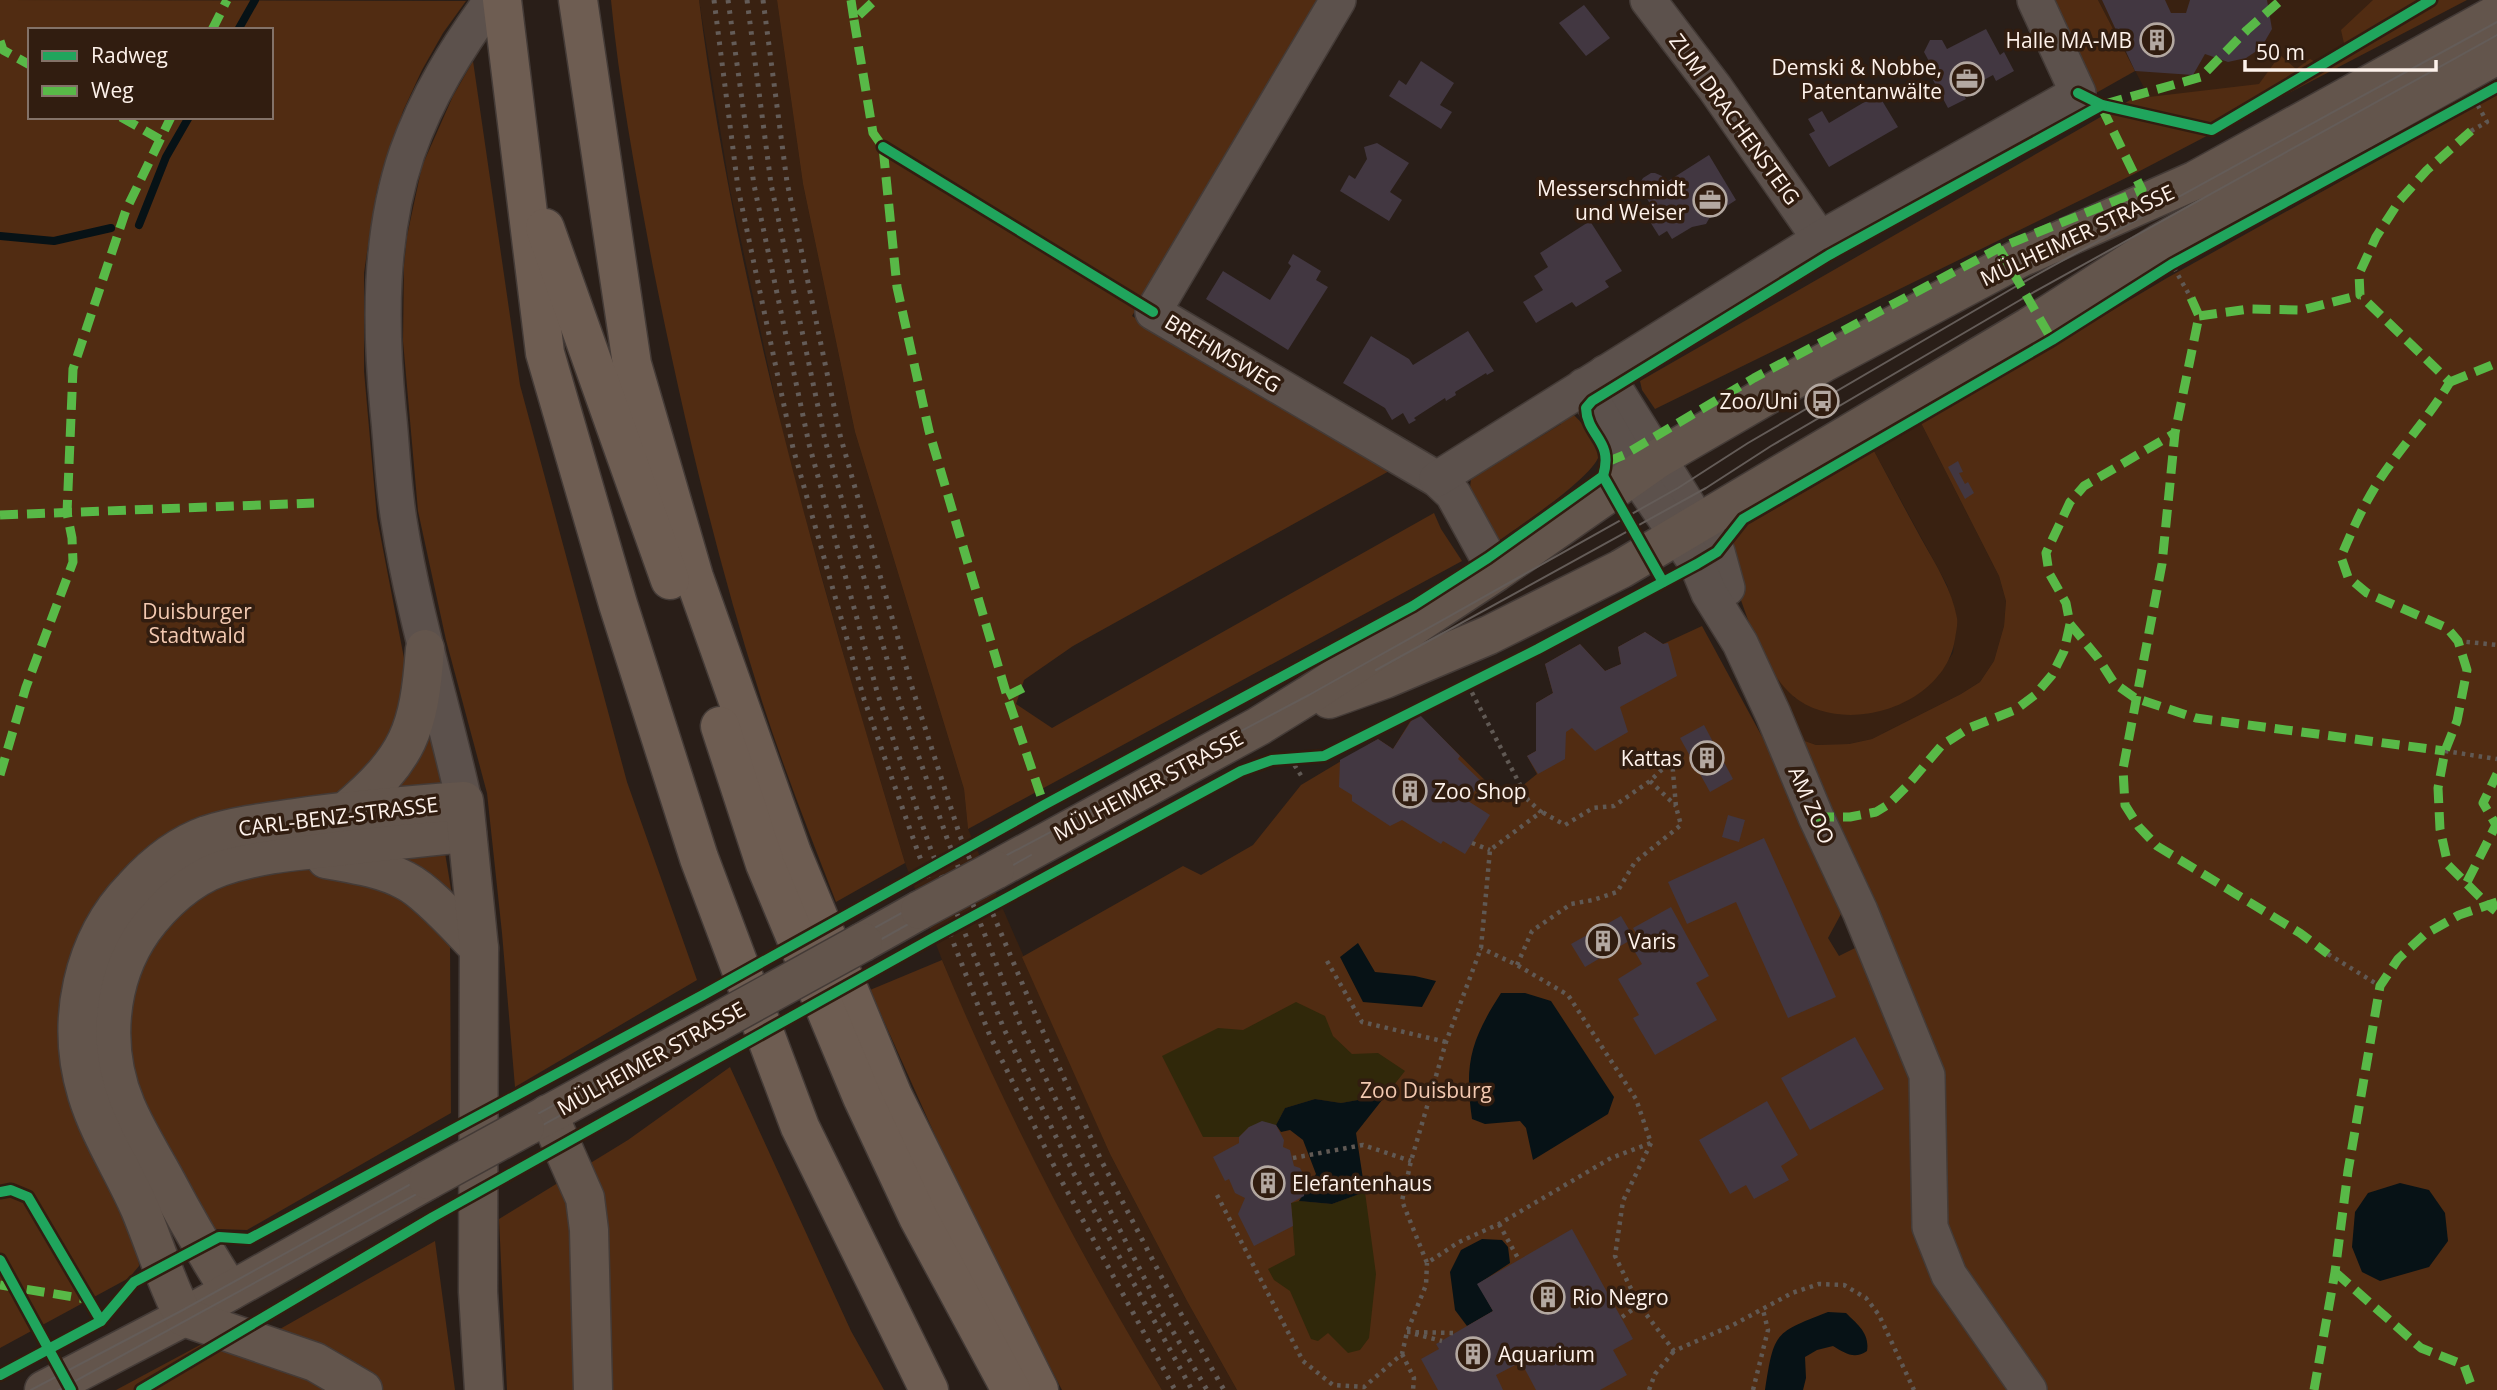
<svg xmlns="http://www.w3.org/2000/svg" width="2497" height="1390" font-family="'Open Sans',sans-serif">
	<rect width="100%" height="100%" fill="#291e18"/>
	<g fill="#392111">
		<path d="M699 0H777L803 184 855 432 964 789 968 829 1110 1154 1187 1301 1237 1390H1162L1125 1330 1046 1186 977 1044 942 960 905 863 857 703 786 449 730 190Z"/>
		<path d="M2098 0H2443L2205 112 2152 103Z"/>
		<path d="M1921 423 1999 576 2006 601 2004 626 1994 661 1980 682 1961 694 1872 739 1849 744 1816 745 1791 736 1753 632 1774 673 1795 698 1919 693 1938 676 1953 653 1957 620 1947 585 1874 451Z"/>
	</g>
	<g fill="#512c12" fill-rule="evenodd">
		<path d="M0 0 466 1 443 33 422 70 403 111 377 190 370 232 364 273V371L377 518 409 684 403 719 357 781 335 795 116 892 139 1266 129 1278 0 1348ZM30 30H271V117H30Z"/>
		<path d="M611 0H699C736 294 820 580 905 863L836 902C810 835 783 767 761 698 716 557 682 412 653 267 637 181 619 87 611 0Z"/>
		<path d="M777 0H1319L1132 316 1391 470 1073 646 1024 680 1016 704 1052 728 1434 513 1441 529 1462 561 968 829 964 789 855 432 803 184Z"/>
		<path d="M2052 0H2098L2135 71 2096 93Z"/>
		<path d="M2373 0H2467L2134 174 1655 409 1642 390 1640 381 2132 99 2259 84 2280 55 2296 69 2310 59 2322 65 2346 52 2341 30Z"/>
		<path d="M473 61 520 385 627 782 697 980 515 1087 502 933 487 793 446 640 418 511 403 341 404 265 407 236 422 166 453 96Z"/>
		<path d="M2497 94V1390H1237L1187 1301 1110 1154 1022 957 1183 866 1201 875 1253 845 1301 785 1378 739 1393 749 1416 712 1505 800 1537 774 1527 756 1536 751V703L1553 693 1545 664 1580 644 1605 671 1621 664 1618 647 1645 632 1663 644 1702 626 1772 755 1791 736 1816 745 1849 744 1872 739 1961 694 1980 682 1994 661 2004 626 2006 601 1999 576 1921 423 2167 278ZM1841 914 1857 947 1839 956 1828 938Z"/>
		<path d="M1568 410C1577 416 1600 443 1599 454 1599 473 1516 529 1497 542L1470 488 1472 469 1480 464 1486 470 1561 424 1556 417Z"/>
		<path d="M1874 451C1890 481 1906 511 1922 540 1936 565 1952 590 1957 618 1958 624 1956 632 1955 639 1945 706 1844 738 1793 696 1759 667 1740 595 1725 553L1747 525Z"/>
		<path d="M431 732 442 791 381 792Z"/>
		<path d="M444 847 452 895 389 852Z"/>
		<path d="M286 866 317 870 405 896 450 939 451 1113 247 1230 216 1229 207 1234 138 1101 125 1037 136 972 179 908 198 893Z"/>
		<path d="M942 960C1004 1109 1078 1252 1162 1390H1062L973 1220 870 990Z"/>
		<path d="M730 1067 851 1331 884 1390H507L499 1219 628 1140Z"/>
		<path d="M435 1241 455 1390H116L200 1345 236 1354Z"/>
	</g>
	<g fill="#30280a">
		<path d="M1296 1002 1325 1016 1333 1036 1352 1054 1378 1053 1405 1071 1386 1095 1341 1103 1315 1099 1285 1108 1276 1125 1249 1127 1239 1137H1203L1162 1056 1218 1028 1243 1030Z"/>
		<path d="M1365 1192 1376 1274 1369 1338 1360 1350 1348 1353 1328 1333 1318 1341 1311 1339 1290 1291 1274 1280 1268 1269 1295 1255 1291 1203 1299 1201 1332 1204Z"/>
	</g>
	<g fill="#071216">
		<path d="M1358 943 1375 972 1415 976 1436 981 1422 1007 1363 1002 1340 957Z"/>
		<path d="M1501 993H1525L1551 1001 1614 1097 1608 1114 1533 1160 1526 1128 1520 1121 1485 1124 1472 1119C1464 1063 1471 1040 1501 993Z"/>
		<path d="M1386 1095 1356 1133 1365 1192 1332 1204 1299 1201 1316 1174 1303 1140 1290 1130 1281 1132 1276 1125 1285 1108 1315 1099 1341 1103Z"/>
		<path d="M2400 1183 2429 1190 2445 1213 2448 1241 2429 1267 2380 1281 2362 1272 2352 1247 2355 1212 2368 1193Z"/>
		<path d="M1482 1239 1502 1240 1508 1247 1510 1263 1478 1284 1493 1311 1467 1326 1455 1310 1450 1272 1461 1250Z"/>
		<path d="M1828 1312 1846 1313C1857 1324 1870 1333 1867 1351 1854 1360 1845 1353 1833 1346L1817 1350 1805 1357 1806 1378 1803 1390H1765C1774 1332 1774 1333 1828 1312Z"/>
	</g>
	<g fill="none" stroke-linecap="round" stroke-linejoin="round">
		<g stroke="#071216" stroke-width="8">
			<path d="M238 30 255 0"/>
			<path d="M139 225 166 157 189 117"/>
			<path d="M0 236 54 241 111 228"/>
		</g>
	</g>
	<g fill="#423741">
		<path d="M2102 0H2165L2171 13H2186L2190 0H2267L2272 29 2261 48 2246 58 2228 62 2205 54 2193 75 2135 71Z"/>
		<path d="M1584 5 1610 38 1586 56 1559 23Z"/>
		<path d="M1986 29 2000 55 2004 52 2014 71 1996 81 1993 75 1962 92 1966 99 1948 108 1933 80 1938 78 1924 52 1930 40H1942L1947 49Z"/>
		<path d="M1421 61 1454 83 1440 105 1452 112 1441 129 1389 96 1399 80 1406 85Z"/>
		<path d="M1878 94 1898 127 1829 167 1809 134 1815 131 1808 119 1822 111 1829 123Z"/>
		<path d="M1377 143 1409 163 1390 192 1402 200 1389 221 1340 191 1349 175 1355 179 1367 159 1364 147Z"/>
		<path d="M1709 155 1736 200 1710 217 1706 224 1692 227 1672 239 1667 231 1659 236 1642 209 1650 204 1642 189 1640 183 1643 178 1651 173H1655L1662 176 1665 183Z"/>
		<path d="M1590 221 1622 271 1605 281 1609 287 1576 307 1572 302 1536 323 1523 302 1543 290 1534 276 1548 267 1540 253Z"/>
		<path d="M1293 254 1321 271 1316 280 1328 287 1288 350 1206 299 1223 271 1270 300 1291 266 1288 263Z"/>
		<path d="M1468 331 1494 371 1487 375 1486 373 1455 392 1456 395 1446 401 1445 398 1414 418 1416 420 1409 424 1403 413 1392 420 1385 408 1343 383 1371 336 1409 359 1413 365Z"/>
		<path d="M1958 461 1963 472 1959 473 1965 484 1968 482 1974 493 1965 499 1948 467Z"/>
		<path d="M1645 632 1663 644 1668 643 1677 676 1620 707 1628 732 1595 751 1572 728 1566 732 1565 759 1538 774 1527 756 1536 751V703L1553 693 1545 664 1580 644 1605 671 1621 664 1618 647Z"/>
		<path d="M1417 712 1460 756 1458 759 1481 781 1468 801 1490 815 1465 854 1443 841 1441 844 1402 820 1390 826 1352 801V795L1339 787 1340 760 1378 739 1393 749Z"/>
		<path d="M1704 725 1733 779 1710 792 1680 738Z"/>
		<path d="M1728 815 1745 820 1739 842 1722 837Z"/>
		<path d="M1764 838 1836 997 1788 1018 1736 902 1687 924 1668 882Z"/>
		<path d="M1671 907 1709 976 1696 983 1717 1020 1655 1055 1633 1018 1639 1015 1618 979 1642 964 1632 947 1641 942 1633 928Z"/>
		<path d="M1621 916 1634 938 1585 967 1571 944Z"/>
		<path d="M1855 1037 1884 1089 1810 1130 1781 1078Z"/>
		<path d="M1767 1101 1798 1155 1781 1166 1789 1180 1754 1199 1746 1185 1730 1194 1699 1140Z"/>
		<path d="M1262 1121 1276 1125 1284 1140 1283 1147 1290 1150 1294 1166 1300 1168 1306 1179 1304 1196 1291 1203 1293 1226 1254 1246 1238 1214 1245 1198 1235 1193 1229 1179 1225 1181 1213 1157 1239 1143V1137L1249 1127Z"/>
		<path d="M1572 1229 1633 1339 1613 1350 1627 1375 1600 1390H1536L1521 1362 1496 1375 1503 1390H1438L1421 1359 1439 1349 1436 1344 1493 1311 1477 1284Z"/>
	</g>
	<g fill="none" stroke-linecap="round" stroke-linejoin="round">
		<defs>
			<g id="minor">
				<path d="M1338 0 1153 312 1437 479 1453 494 1496 572"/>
				<path d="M1648 0 1715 88 1820 239"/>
				<path d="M1605 373 1717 552 1727 588"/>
				<path d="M1584 386 1635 474 1697 564 1709 593 1740 643 1773 714 1816 817 1860 911 1927 1075 1930 1227 1949 1275 2029 1390"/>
				<path d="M1437 479 1820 239 2078 93 2035 0"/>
				<path d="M464 801C443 707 414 616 399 521 393 485 392 447 388 410 380 325 379 235 407 153 427 96 457 48 492 0"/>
			</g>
			<g id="major">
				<path d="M1329 699 1385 679 1489 635 1621 569 2029 327 2160 243 2497 55"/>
				<path d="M346 811C409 757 419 731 425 649"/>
				<path d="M326 859C353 864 382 868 406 881 428 892 461 930 479 948"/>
				<path d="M995 870 1259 726 1309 695 1496 572 1659 458 1823 363 2020 258 2196 180 2497 14"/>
				<path d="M863 942 920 910"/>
				<path d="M548 1114 585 1198 589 1230 593 1390"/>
				<path d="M527 1126 716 1023"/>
				<path d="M230 1291C207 1255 186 1219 166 1181 153 1157 137 1132 126 1106 102 1049 107 980 143 929 162 903 189 878 220 867 258 854 296 851 335 847 379 842 423 837 467 833"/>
				<path d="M44 1390 184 1317 428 1180"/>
				<path d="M363 1390 315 1362 184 1317C166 1283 155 1245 140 1209 123 1170 99 1134 87 1094 65 1022 82 940 134 887 153 866 179 845 207 835 235 826 266 822 295 818 351 810 407 805 464 801L479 948 478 1292 484 1390"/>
			</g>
			<g id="highway">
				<path d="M502 0 545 353 618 604 699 858 800 1127 929 1390"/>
				<path d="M578 0 632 364 694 577 792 853 893 1096 1039 1390"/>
				<path d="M545 228 670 580"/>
				<path d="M720 726 765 864 862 1097 918 1217 1011 1390"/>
			</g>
		</defs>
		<use href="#minor" stroke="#443b37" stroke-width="38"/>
		<use href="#major" stroke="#443b37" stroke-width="41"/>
		<use href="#highway" stroke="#443b37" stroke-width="41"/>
		<g stroke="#605954" stroke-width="4.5" stroke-dasharray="3.5 5" stroke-linecap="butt">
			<path d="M2471 131 2487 122 2476 102"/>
			<path d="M2174 268 2191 298"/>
			<path d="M2458 641 2497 645"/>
			<path d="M1468 685 1528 800 1541 812 1490 850 1481 948 1446 1042 1411 1161 1402 1201 1427 1263 1459 1242 1499 1224 1611 1158 1651 1143 1636 1099 1568 995 1517 965 1481 948"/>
			<path d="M2445 751 2497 759"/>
			<path d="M1290 758 1302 777"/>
			<path d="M1650 781 1676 806"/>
			<path d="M2496 825 2497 827"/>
			<path d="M1472 843 1490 850"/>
			<path d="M2328 954 2380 986"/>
			<path d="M1327 961 1362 1022 1446 1042"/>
			<path d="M1517 965 1532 931 1571 904 1593 900 1617 892 1635 862 1681 825 1676 807 1672 760 1650 781 1614 806 1593 808 1565 825 1542 812"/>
			<path d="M1651 1143 1623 1201 1615 1256 1639 1305 1674 1351 1733 1325 1792 1293 1819 1284 1844 1285 1866 1298 1879 1315 1914 1390"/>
			<path d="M1293 1158 1363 1145 1411 1161"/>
			<path d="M0 1192 11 1190 28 1197 86 1299"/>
			<path d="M1217 1195 1303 1361 1333 1385 1364 1387 1402 1354 1407 1332 1426 1285 1427 1263"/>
			<path d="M1499 1224 1519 1260"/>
			<path d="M1622 1317 1639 1305"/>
			<path d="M1407 1332 1455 1333"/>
			<path d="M1415 1334 1442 1341"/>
			<path d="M1402 1354 1414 1378 1413 1390"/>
			<path d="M1649 1390 1655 1374 1674 1351"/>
			<path d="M1753 1390 1768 1330 1763 1310"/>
		</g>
		<use href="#minor" stroke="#5c514c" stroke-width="35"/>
		<use href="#major" stroke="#63554c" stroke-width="38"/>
		<use href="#highway" stroke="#6e5d52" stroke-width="38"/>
		<g stroke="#645c58" stroke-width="2">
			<path d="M1376 670 1706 488 1771 446 2027 296 2497 35"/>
			<path d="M31 1390 181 1311 992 863 1309 695 1678 488 1748 443 2020 284 2497 22"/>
			<path d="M59 1390 864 949 1031 855"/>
		</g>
		<g stroke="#645c58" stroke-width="5" stroke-dasharray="3.5 7" stroke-linecap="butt">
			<path d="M714 0 738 188 793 448 864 699 919 855 990 1036 1060 1178 1175 1390"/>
			<path d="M728 0 754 185 809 444 878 695 931 850 1004 1029 1073 1172 1192 1390"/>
			<path d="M747 0 771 184 825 440 896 691 948 841 1020 1024 1087 1165 1161 1311 1207 1390"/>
			<path d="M763 0 787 182 840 435 911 684 960 836 1036 1016 1101 1160 1176 1305 1224 1390"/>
		</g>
		<defs>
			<g id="major-bridge">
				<path d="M920 910 995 870"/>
				<path d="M716 1023 863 942"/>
				<path d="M428 1180 525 1127"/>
			</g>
		</defs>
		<use href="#major-bridge" stroke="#443b37" stroke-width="41" stroke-linecap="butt"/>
		<path stroke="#605954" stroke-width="4.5" stroke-dasharray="3.5 5" stroke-linecap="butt" d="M0 1260 71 1390"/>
		<use href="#major-bridge" stroke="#63554c" stroke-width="38"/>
		<g stroke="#58b947" stroke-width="9" stroke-dasharray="18 9" stroke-linecap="butt">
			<path d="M851 0 854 20 875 0"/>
			<path d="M854 20 873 133 883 147 897 287 929 431 1007 696 1044 805"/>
			<path d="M212 30 227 0"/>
			<path d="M0 41 3 50 30 65"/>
			<path d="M2105 104 2201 77 2247 30 2281 0"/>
			<path d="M121 117 161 140"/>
			<path d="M2471 131 2427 170 2400 200 2376 237 2359 274 2360 295 2450 382C2429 417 2402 446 2380 479 2364 504 2352 530 2341 557L2348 577 2367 593 2447 628 2458 641 2467 670 2457 721 2445 751 2438 788 2440 829 2448 865 2488 905 2497 902"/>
			<path d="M1999 248 2052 340"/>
			<path d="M2191 298 2199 316 2175 433 2162 564 2123 769 2125 805 2139 827 2157 846 2300 933 2328 954"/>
			<path d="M2199 316 2249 309 2302 310 2360 295"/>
			<path d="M2450 382 2497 363"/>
			<path d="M1607 462 1624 455 1754 378 1999 248 2142 190 2100 104"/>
			<path d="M0 515 314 503"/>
			<path d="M2070 624 2098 658 2114 683 2135 698 2196 718 2445 751"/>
			<path d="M1007 696 1027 686"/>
			<path d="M0 775 26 687 73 562 72 538 67 513 73 369 126 210 171 117"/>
			<path d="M1816 817H1850L1876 812 1889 804 1907 786 1942 745 1969 728 2015 710 2035 695 2052 675 2064 651 2070 624 2066 603 2049 573 2046 553 2070 502 2084 486 2175 433"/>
			<path d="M2467 882 2496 825 2483 803 2497 774"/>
			<path d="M2335 1272 2421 1348 2464 1365 2473 1390"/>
			<path d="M0 1285 86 1299 89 1303"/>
			<path d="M2314 1390 2335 1272 2348 1171 2380 986 2398 959 2424 935 2459 915 2488 905 2497 912"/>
		</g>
		<defs>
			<g id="cycleway">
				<path d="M2078 93 2102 105 2212 130 2431 0"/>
				<path d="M883 147 1153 312"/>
				<path d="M1603 476 1663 582"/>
				<path d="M0 1192 11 1190 28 1197 101 1321"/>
				<path d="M0 1260 71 1390"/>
				<path d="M0 1375 101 1321 134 1282 219 1237 249 1239 703 995 1044 805 1413 606 1488 558 1603 476C1614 440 1587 437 1586 408L1592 401 1829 255 2102 105"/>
				<path d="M141 1390 433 1217 931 939 1241 771 1272 760 1324 756 1538 649 1697 564 1717 552 1743 519 2052 340 2172 264 2497 87"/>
			</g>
		</defs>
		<use href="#cycleway" stroke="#311d10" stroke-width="15"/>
		<use href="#cycleway" stroke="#20a55d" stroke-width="10"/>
	</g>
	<defs>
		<symbol id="building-ring" viewBox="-11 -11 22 22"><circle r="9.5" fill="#311d10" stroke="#b3a8a1" stroke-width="1.5"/><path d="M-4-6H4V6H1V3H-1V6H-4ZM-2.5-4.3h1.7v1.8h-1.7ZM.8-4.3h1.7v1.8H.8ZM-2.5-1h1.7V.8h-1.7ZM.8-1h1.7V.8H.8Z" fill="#b3a8a1"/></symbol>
		<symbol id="office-ring" viewBox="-11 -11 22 22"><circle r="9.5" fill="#311d10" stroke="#b3a8a1" stroke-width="1.5"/><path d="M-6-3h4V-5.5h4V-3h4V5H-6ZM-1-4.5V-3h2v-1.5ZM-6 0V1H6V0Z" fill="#b3a8a1"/></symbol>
		<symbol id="bus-ring" viewBox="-11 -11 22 22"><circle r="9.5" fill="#311d10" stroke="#b3a8a1" stroke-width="1.5"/><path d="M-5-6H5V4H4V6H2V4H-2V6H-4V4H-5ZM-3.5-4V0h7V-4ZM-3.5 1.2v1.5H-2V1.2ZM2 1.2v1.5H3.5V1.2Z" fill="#b3a8a1"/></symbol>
	</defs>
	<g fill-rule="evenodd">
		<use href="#building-ring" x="2138" y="21" width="38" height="38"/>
		<use href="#office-ring" x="1948" y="60" width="38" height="38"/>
		<use href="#office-ring" x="1691" y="181" width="38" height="38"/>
		<use href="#bus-ring" x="1803" y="382" width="38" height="38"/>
		<use href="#building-ring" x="1688" y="739" width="38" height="38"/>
		<use href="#building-ring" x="1391" y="772" width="38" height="38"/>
		<use href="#building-ring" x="1584" y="922" width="38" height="38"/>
		<use href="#building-ring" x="1249" y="1164" width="38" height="38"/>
		<use href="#building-ring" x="1529" y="1278" width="38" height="38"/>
		<use href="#building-ring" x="1454" y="1335" width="38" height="38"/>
	</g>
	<g text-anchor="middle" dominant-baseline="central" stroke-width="7" stroke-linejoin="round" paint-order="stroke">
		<g font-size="21" fill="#fef2eb" stroke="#311d10" text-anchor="end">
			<text x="2132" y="40">Halle MA-MB</text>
			<text x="1942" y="67">Demski &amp; Nobbe,<tspan x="1942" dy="24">Patentanwälte</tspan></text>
			<text x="1686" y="188">Messerschmidt<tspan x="1686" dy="24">und Weiser</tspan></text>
			<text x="1798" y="401">Zoo/Uni</text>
			<text x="1682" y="758">Kattas</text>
			<text x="1434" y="791" text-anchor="start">Zoo Shop</text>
			<text x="1628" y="941" text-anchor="start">Varis</text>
			<text x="1292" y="1183" text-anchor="start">Elefantenhaus</text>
			<text x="1572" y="1297" text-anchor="start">Rio Negro</text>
			<text x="1498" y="1354" text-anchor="start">Aquarium</text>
		</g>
		<g font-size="21" fill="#fef2eb" stroke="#311d10">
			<text transform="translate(1735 119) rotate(54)">ZUM DRACHENSTEIG</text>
			<text transform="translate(2077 235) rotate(-25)">MÜLHEIMER STRASSE</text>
			<text transform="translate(1223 353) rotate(31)">BREHMSWEG</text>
			<text transform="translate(1148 785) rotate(-28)">MÜLHEIMER STRASSE</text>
			<text transform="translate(1812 805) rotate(66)">AM ZOO</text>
			<text transform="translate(338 816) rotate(-7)">CARL-BENZ-STRASSE</text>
			<text transform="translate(651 1058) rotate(-29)">MÜLHEIMER STRASSE</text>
		</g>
		<g font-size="21" fill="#f3c9b1" stroke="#311d10">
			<text x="197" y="611">Duisburger<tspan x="197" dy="24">Stadtwald</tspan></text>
			<text x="1426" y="1090">Zoo Duisburg</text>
		</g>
	</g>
	<rect x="28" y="28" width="245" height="91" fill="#311d10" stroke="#837268" stroke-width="2"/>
	<rect x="42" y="51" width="35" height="10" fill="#20a55d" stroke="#837268" stroke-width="2"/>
	<text x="91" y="63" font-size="21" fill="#fef2eb">Radweg</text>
	<rect x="42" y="86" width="35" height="10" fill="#58b947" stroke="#837268" stroke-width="2"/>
	<text x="91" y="98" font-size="21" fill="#fef2eb">Weg</text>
	<path d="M2245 60v10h191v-10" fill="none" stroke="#fef2eb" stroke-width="3.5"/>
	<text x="2256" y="60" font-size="21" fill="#fef2eb" stroke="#311d10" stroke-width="5" paint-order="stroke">50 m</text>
</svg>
